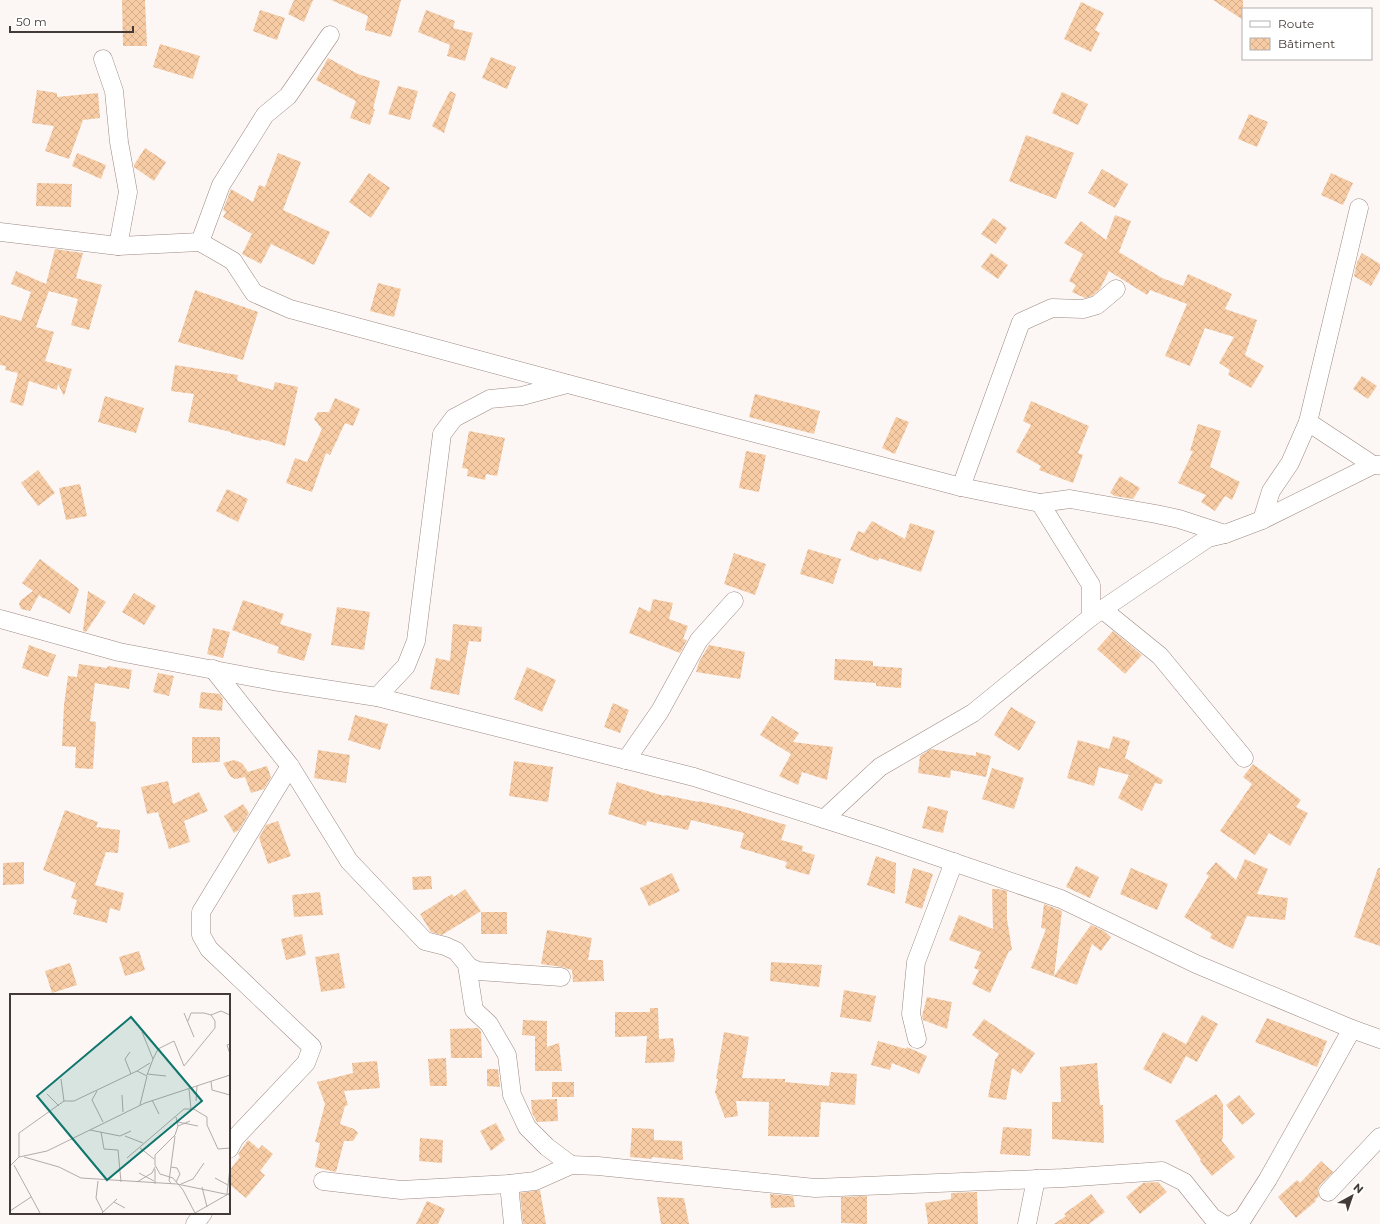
<svg xmlns="http://www.w3.org/2000/svg" width="1380" height="1224" font-family="Montserrat,sans-serif">
	<defs>
		<pattern id="building-cross-hatch" width="8" height="8" patternUnits="userSpaceOnUse"><rect width="8" height="8" fill="#f7cca5"/><path d="M0 0l8 8M0 8l8-8" fill="none" stroke="#d5b08f"/></pattern>
	</defs>
	<rect width="100%" height="100%" fill="#fcf7f5"/>
	<g fill="url(#building-cross-hatch)">
		<path d="M122 0H145L147 46H123Z"/>
		<path d="M294 0H313L304 22 288 14Z"/>
		<path d="M331 0H401L391 37 365 30 368 16Z"/>
		<path d="M1213 0H1243V20Z"/>
		<path d="M1081 2 1104 13 1095 30 1100 33 1091 52 1064 39Z"/>
		<path d="M260 10 285 18 277 40 253 31Z"/>
		<path d="M426 10 455 21 453 28 473 33 465 61 447 56 450 45 418 32Z"/>
		<path d="M160 44 200 56 193 79 153 67Z"/>
		<path d="M491 57 516 67 507 89 482 78Z"/>
		<path d="M328 58 358 74 380 81 373 109H375L370 125 350 118 356 101 316 80Z"/>
		<path d="M398 86 418 91 410 120 388 114Z"/>
		<path d="M37 90 57 93V97L98 93 100 118 83 120 69 159 45 151 54 126 32 123Z"/>
		<path d="M450 91 456 94 444 133 432 126Z"/>
		<path d="M1062 92 1088 104 1078 125 1052 113Z"/>
		<path d="M1249 114 1268 122 1257 147 1238 139Z"/>
		<path d="M1026 135 1074 153 1056 199 1009 181Z"/>
		<path d="M145 148 166 162 154 181 134 167V165Z"/>
		<path d="M77 153 106 165 101 179 72 166Z"/>
		<path d="M278 153 301 162 283 210 330 232 314 265 271 244 261 264 242 254 252 234 223 217 226 212 223 210 231 189 253 202 259 185 265 187Z"/>
		<path d="M1102 169 1128 184 1115 208 1088 193Z"/>
		<path d="M369 173 390 188 371 218 349 202Z"/>
		<path d="M1331 173 1353 183 1343 205 1321 195Z"/>
		<path d="M37 183 72 184 71 207 36 206Z"/>
		<path d="M1115 215 1131 221 1119 252 1162 278 1183 286 1188 274 1232 294 1225 309 1257 320 1245 355 1264 366 1251 388 1228 375 1230 370 1219 363 1234 337 1205 328 1190 366 1165 356 1187 304 1150 290 1147 295 1109 271 1100 289 1092 296 1085 298 1072 292 1076 285 1069 281 1083 254 1064 243 1081 221 1106 240Z"/>
		<path d="M993 218 1007 228 996 244 981 234Z"/>
		<path d="M55 249 83 253 76 278 102 285 89 330 71 325 78 299 49 291 36 327 54 332 45 361 72 369 64 396 58 384 57 390 29 381 23 406 10 402 18 373 5 370 6 366 0 365V315L21 321 31 292 11 284 16 271 46 284Z"/>
		<path d="M991 253 1008 265 998 279 981 267Z"/>
		<path d="M1362 253 1380 264V270L1371 286 1354 276 1357 262Z"/>
		<path d="M378 283 401 289 394 317 370 311Z"/>
		<path d="M195 290 258 312 243 360 178 342Z"/>
		<path d="M175 365 238 375 237 379 238 381 273 390 275 382 298 387 285 446 261 439V441L231 433V432L188 422 194 394 171 391Z"/>
		<path d="M1362 376 1377 386 1368 399 1353 389Z"/>
		<path d="M755 394 820 411 814 434 749 417Z"/>
		<path d="M105 396 144 408 136 433 98 422Z"/>
		<path d="M335 398 360 409 353 426 345 423 330 455 326 453 312 492 286 483 295 458 307 462 322 429 314 419 318 412H329Z"/>
		<path d="M1031 401 1089 426 1078 453 1083 455 1073 483 1039 470 1041 466 1016 452 1031 425 1023 421Z"/>
		<path d="M896 417 909 422 895 454 882 448Z"/>
		<path d="M1198 424 1221 431 1210 467 1240 482 1232 500 1225 496 1215 511 1201 502 1206 495 1178 483 1193 451H1190Z"/>
		<path d="M469 431 505 438 497 476 486 474 485 480 467 476 468 469 462 468Z"/>
		<path d="M746 451 766 455 759 492 739 488Z"/>
		<path d="M38 470 55 493 38 506 21 483Z"/>
		<path d="M1120 476 1140 488 1133 499 1115 496 1110 493Z"/>
		<path d="M80 484 87 516 66 520 59 488Z"/>
		<path d="M227 489 248 499 238 522 216 511Z"/>
		<path d="M872 521 905 539 910 523 935 531 921 572 879 558 878 561 850 550 858 531 864 533Z"/>
		<path d="M808 549 841 559 833 584 800 574Z"/>
		<path d="M734 553 766 564 755 595 724 584Z"/>
		<path d="M40 559 79 589 70 614 45 598 44 599 39 595 30 611 21 609 19 604 21 600 33 591 22 583Z"/>
		<path d="M88 591 106 602 86 632 83 631Z"/>
		<path d="M134 593 156 606 144 625 122 612Z"/>
		<path d="M653 599 673 603 669 619 688 626 683 639 687 640 680 653 629 633 639 607 650 612Z"/>
		<path d="M243 600 284 614 280 624 312 634 304 661 277 653 279 647 232 630Z"/>
		<path d="M337 607 370 612 364 650 331 645Z"/>
		<path d="M453 624 482 627 481 642 469 641 459 695 430 689 436 658 450 661Z"/>
		<path d="M213 628 230 632 223 658 207 654Z"/>
		<path d="M1113 631 1142 655 1125 674 1097 649Z"/>
		<path d="M29 645 56 655 48 677 22 668Z"/>
		<path d="M709 645 745 652 740 679 696 672 699 662Z"/>
		<path d="M835 659 873 661V666L902 668 901 688 876 686V683L834 680Z"/>
		<path d="M79 664 107 668 108 666 132 670 129 689 95 683 90 721 96 722 93 769 75 768 76 747 62 746 64 705 68 676 77 677Z"/>
		<path d="M527 667 556 680 542 712 514 699Z"/>
		<path d="M158 673 174 676 169 696 153 692Z"/>
		<path d="M201 692 220 694 223 699 222 711 199 708Z"/>
		<path d="M613 703 629 710 620 733 604 727Z"/>
		<path d="M1011 707 1036 722 1019 751 994 735Z"/>
		<path d="M355 715 388 724 380 750 348 740Z"/>
		<path d="M772 716 799 733 793 742 833 747 827 780 802 772 798 785 779 776 791 754 760 735Z"/>
		<path d="M1113 736 1130 741 1125 758 1163 780 1161 784 1155 783 1142 811 1118 798 1129 775 1099 767 1094 786 1067 778 1078 740 1109 749Z"/>
		<path d="M192 737H220V762L192 763Z"/>
		<path d="M931 749 976 756V752L991 756 986 777 951 770 950 778 918 773 920 756Z"/>
		<path d="M318 750 350 755 346 783 314 778Z"/>
		<path d="M234 760 242 763 248 772 267 766 271 777 264 789 251 793 245 777 235 779 230 776 223 763Z"/>
		<path d="M514 761 553 767 548 802 509 796Z"/>
		<path d="M1253 764 1301 800 1296 807 1308 813 1290 846 1269 833 1255 855 1220 831 1252 784 1243 777Z"/>
		<path d="M992 768 1024 778 1014 809 982 799Z"/>
		<path d="M168 781 173 804 199 792 208 811 184 821 190 842 169 849 158 812 147 814 141 787Z"/>
		<path d="M617 782 664 796 665 795 699 802V801L734 809 786 825 781 840 803 846 802 851 815 855 809 875 785 868 787 862 740 848 744 833 691 820 688 830 647 821 646 826 608 814Z"/>
		<path d="M243 804 249 813 239 830 234 833 224 816Z"/>
		<path d="M928 806 948 811 943 833 922 828Z"/>
		<path d="M65 810 98 822 96 827 120 830 118 853 106 852 95 885 124 893 120 911 110 908 107 923 73 914 77 900 71 898 76 883 43 870Z"/>
		<path d="M278 821 291 856 268 864 259 838 266 825Z"/>
		<path d="M876 856 896 863 895 894 867 885Z"/>
		<path d="M1245 859 1268 869 1257 894 1288 898 1285 920 1247 916 1233 949 1210 938 1212 934 1184 917 1209 876 1206 874 1216 862 1236 880Z"/>
		<path d="M24 862V884L3 885V863Z"/>
		<path d="M1076 866 1099 877 1090 898 1066 887Z"/>
		<path d="M913 868 933 874 922 909 905 903Z"/>
		<path d="M1131 868 1168 884 1157 910 1120 894Z"/>
		<path d="M1378 868H1380V946L1354 937Z"/>
		<path d="M672 873 680 891 649 906 640 888Z"/>
		<path d="M431 876 432 889 413 890 412 877Z"/>
		<path d="M465 889 481 911 442 935 431 932 420 914 452 894 454 897Z"/>
		<path d="M992 889H998L1007 891V919L1012 950 1009 951 990 993 972 984 979 970 974 968 981 952 949 940 959 915 993 929Z"/>
		<path d="M320 892 323 915 294 917 292 895Z"/>
		<path d="M1044 904 1062 911 1054 976 1091 925 1104 931 1111 937 1101 951 1092 944 1077 985 1031 968 1046 929 1041 928Z"/>
		<rect x="481" y="912" width="26" height="22"/>
		<path d="M547 930 592 938 588 960H603L604 981 573 982 572 970 562 967 541 964Z"/>
		<path d="M302 934 306 955 286 960 281 939Z"/>
		<path d="M139 951 145 970 125 976 119 957Z"/>
		<path d="M339 953 345 988 321 992 315 957Z"/>
		<path d="M771 962 822 965 819 987 770 981Z"/>
		<path d="M70 963 77 985 52 993 45 971Z"/>
		<path d="M844 990 876 996 871 1022 840 1017Z"/>
		<path d="M927 997 952 1002 947 1029 923 1020 922 1016Z"/>
		<path d="M650 1008H658L659 1039 673 1038 675 1053 674 1062 645 1063 647 1036 615 1037V1012H650Z"/>
		<path d="M1202 1015 1218 1024 1197 1062 1186 1056 1171 1084 1143 1069 1163 1032 1186 1044Z"/>
		<path d="M1267 1018 1327 1041 1317 1067 1255 1042Z"/>
		<path d="M984 1019 1035 1053 1021 1074 1012 1068 1006 1100 988 1097 995 1060 999 1054 972 1035Z"/>
		<path d="M523 1020 547 1021V1047L559 1043 562 1071H535V1036L522 1035Z"/>
		<path d="M478 1028 481 1032 482 1058H451L450 1029Z"/>
		<path d="M724 1032 749 1037 742 1078 785 1079V1082L829 1086 831 1072 857 1074 855 1105 821 1102 819 1137 768 1136 769 1102 736 1101 738 1116 725 1118 715 1092 718 1079H716Z"/>
		<path d="M878 1041 906 1049 907 1047 927 1056 919 1074 892 1063 890 1070 871 1065Z"/>
		<path d="M446 1058 447 1086H430L428 1059Z"/>
		<path d="M377 1061 380 1088 344 1091 348 1105 345 1106 340 1124 354 1129 358 1133 353 1141H344L336 1172 315 1167 320 1143 315 1142 325 1104 317 1082 353 1073 352 1063Z"/>
		<path d="M1097 1063 1100 1105H1103L1104 1143 1052 1139V1102H1061L1060 1067Z"/>
		<path d="M487 1069H498L500 1087 487 1086Z"/>
		<rect x="552" y="1082" width="22" height="15"/>
		<path d="M1216 1094 1223 1104V1136L1222 1141 1235 1157 1212 1176 1200 1161 1201 1160 1175 1121Z"/>
		<path d="M1239 1095 1255 1114 1242 1125 1226 1105Z"/>
		<path d="M557 1099 558 1121 537 1122 532 1113 531 1100Z"/>
		<path d="M496 1123 505 1140 491 1151 480 1131Z"/>
		<path d="M1003 1127 1032 1129 1030 1156 1000 1154Z"/>
		<path d="M632 1128 654 1129V1140L682 1141 683 1160 652 1157V1159L630 1157Z"/>
		<path d="M420 1138 443 1140 442 1163 419 1161Z"/>
		<path d="M248 1140 259 1149 262 1145 273 1154 260 1171 265 1175 246 1198 229 1184V1171L240 1157 238 1154Z"/>
		<path d="M1321 1161 1333 1172 1320 1185 1318 1190 1319 1196 1315 1200 1316 1201 1296 1218 1278 1197 1297 1180 1300 1183Z"/>
		<path d="M1158 1182 1167 1192 1140 1214 1126 1197 1143 1183Z"/>
		<path d="M540 1190 546 1224H523L520 1193Z"/>
		<path d="M977 1192 978 1224H928L925 1203 951 1199V1193Z"/>
		<path d="M770 1194 793 1196 795 1207 771 1208Z"/>
		<path d="M1091 1194 1105 1212 1089 1224H1054L1066 1216 1064 1214Z"/>
		<path d="M867 1196V1224L841 1223V1197Z"/>
		<path d="M657 1197 684 1198 689 1224H661Z"/>
		<path d="M427 1201 445 1209 438 1224H416Z"/>
	</g>
	<g fill="none" stroke-linecap="round" stroke-linejoin="round">
		<defs>
			<g id="minor">
				<path d="M103 59 114 91 119 142 128 192 118 246"/>
				<path d="M0 232 118 246 200 242 233 261 254 293 290 309 568 384 961 487 1040 503 1091 585V617L973 713 880 767 824 819"/>
				<path d="M200 242 221 185 265 115 288 96 330 35"/>
				<path d="M1308 422 1373 465"/>
				<path d="M961 487 1021 322 1052 308 1083 309 1097 305 1116 289"/>
				<path d="M1040 503 1070 499 1156 514 1179 519 1225 534"/>
				<path d="M1262 520 1373 465H1380"/>
				<path d="M1102 609 1160 656 1244 758"/>
				<path d="M1091 617 1208 538 1225 534 1262 520 1271 491 1290 463 1308 422 1359 208"/>
				<path d="M0 619 119 652 273 681 377 697 694 777 880 837 1061 899 1196 964 1352 1029 1380 1039"/>
				<path d="M213 669 290 766 349 861 425 941 445 946 456 951 469 967 478 971 561 977"/>
				<path d="M377 697 406 666 416 641 442 434 454 418 490 399 522 396 567 384"/>
				<path d="M626 760 660 711 699 640 734 601"/>
				<path d="M467 965 474 1010 489 1024 507 1055 512 1095 527 1127 547 1147 571 1165"/>
				<path d="M917 1039 911 1014 916 962 954 862"/>
				<path d="M229 1149 235 1138 306 1063 312 1047 209 949 201 935V912L290 766"/>
				<path d="M323 1181 401 1190 509 1184 535 1181 571 1165 598 1166 815 1188 1063 1178 1162 1171 1184 1182 1212 1217 1223 1224"/>
				<path d="M509 1184 513 1224"/>
				<path d="M1328 1192 1380 1137"/>
				<path d="M195 1224 203 1213"/>
				<path d="M1027 1224 1036 1179"/>
				<path d="M1233 1224 1243 1218 1268 1179 1352 1029"/>
			</g>
		</defs>
		<use href="#minor" stroke="#9d8981" stroke-width="19"/>
		<use href="#minor" stroke="#fff" stroke-width="18"/>
	</g>
	<g transform="translate(10 994)">
		<rect width="220" height="220" fill="#fcf7f5"/>
		<path fill="none" stroke="#b2aba9" stroke-width="1" d="M174 19 184 43M201 21 211 17 220 21M132 38 143 65 137 81M220 50 217 51 220 60M120 58 115 65 121 80M143 65 148 55 164 47 174 72 205 34V27L201 21 194 19H181L178 27M127 77 140 69M137 80 156 82M51 85 54 107M201 87 202 96 220 101M87 97 82 106 93 128M37 100 49 112M112 101 113 118M142 106 149 120M186 107 187 92M182 114 197 123V131L208 155 220 154M166 123 168 132 165 141 145 161V171L150 180 163 184 173 196 185 219M168 128 188 132M168 132 180 127M80 136 110 142 121 137M91 138 94 155 108 156 111 188M115 142 133 149M130 154 144 165M9 163 37 157 135 109 220 81M14 163 49 173 71 184 167 190 220 201M117 164 174 115H181L179 95M4 171 30 219M0 172 9 163V139L54 107H64L127 77 137 82 130 111M161 173 167 174 170 180 166 188M145 175V190M129 179 144 187M205 184 218 191M88 187 86 204 93 218M127 188 142 179 145 173M161 189 159 187 165 142M171 190 183 185 194 169M192 193 197 213M217 200 220 174M104 208 115 214M0 217 21 203M92 219 107 205M185 219 220 199"/>
		<path fill="#0f766e" fill-opacity="0.15" stroke="#0f766e" stroke-width="2" d="M121 23 192 107 97 186 27 102Z"/>
		<rect width="220" height="220" fill="none" stroke="#433a37" stroke-width="2"/>
	</g>
	<rect x="1242" y="8" width="130" height="52" fill="#ffffff" stroke="#b4b0af"/>
	<rect x="1250" y="21" width="20" height="6" fill="#ffffff" stroke="#b4b0af"/>
	<text x="1278" y="28" font-size="12" fill="#433a37">Route</text>
	<rect x="1250" y="38" width="20" height="12" fill="url(#building-cross-hatch)" stroke="#b4b0af"/>
	<text x="1278" y="48" font-size="12" fill="#433a37">Bâtiment</text>
	<g transform="translate(1352 1196) rotate(40)" stroke="#ffffff" stroke-width="3" paint-order="stroke">
	<path d="M0-3L7 15L0 10L-7 15Z" fill="#433a37"/>
	<text y="-6" font-size="11" font-weight="bold" text-anchor="middle" fill="#433a37">N</text>
	</g>
	<path d="M10 26v6h123v-6" fill="none" stroke="#433a37" stroke-width="2"/>
	<text x="16" y="26" font-size="12" fill="#433a37" stroke="#ffffff" stroke-width="3" paint-order="stroke">50 m</text>
</svg>
